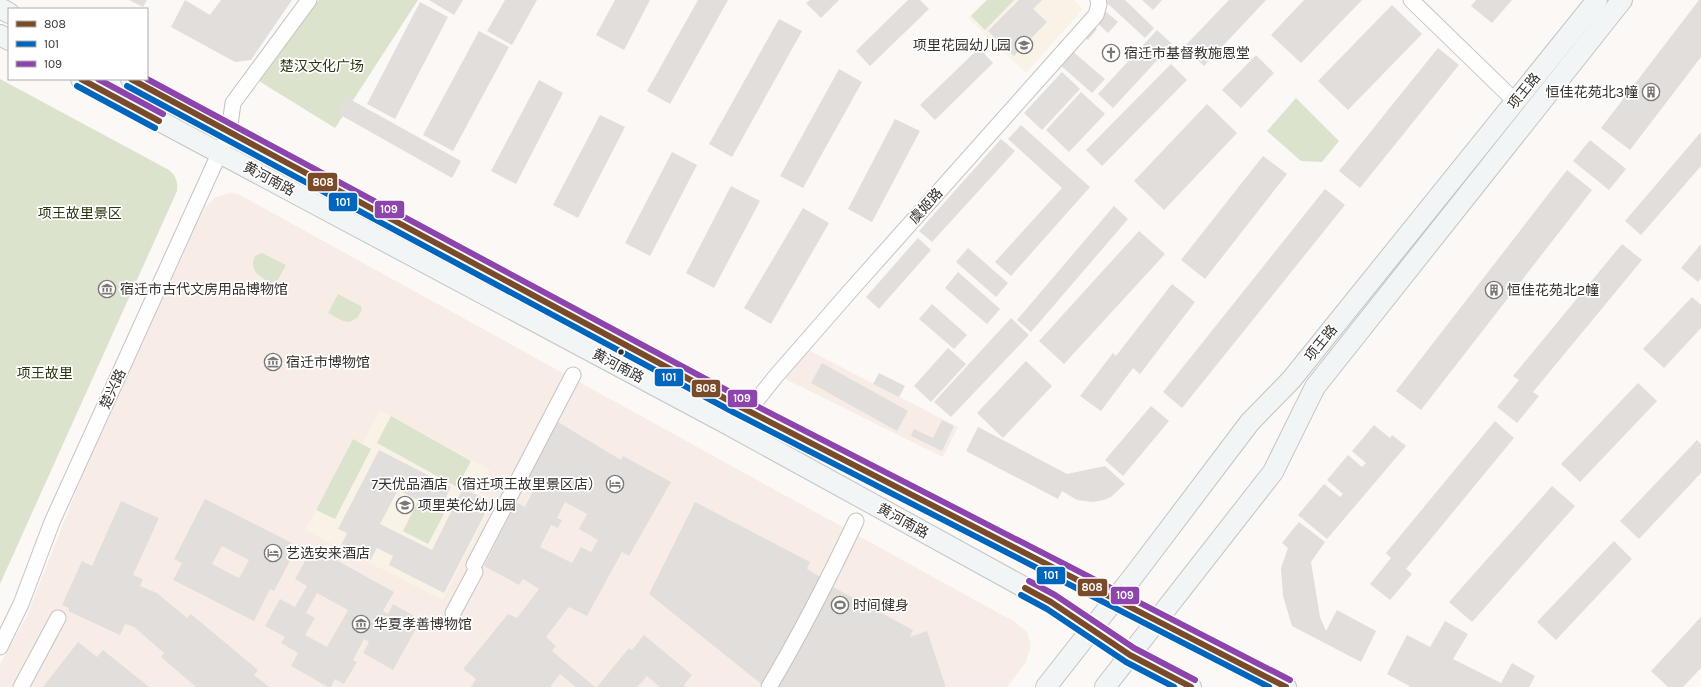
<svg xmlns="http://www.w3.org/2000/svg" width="1701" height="687" font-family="Karla,'Noto Sans SC',sans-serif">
	<rect width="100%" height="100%" fill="#fbf8f6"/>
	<g fill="#f8ede6">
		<path d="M229 193 238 194 1015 622 1027 632 1031 645 1026 662 1007 687H0V664L26 618 82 476 204 208 216 197Z"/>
		<path d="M806 349 958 427 943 457 781 377Z"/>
	</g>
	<g fill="#f9f2e6">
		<path d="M985 0H1074L1083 9 1026 73 968 18Z"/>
		<path d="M380 410 490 470 479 492 494 500 443 600 305 530 353 439 362 444Z"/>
	</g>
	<g fill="#dbe3cd">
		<path d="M319 0H418L335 128 254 78Z"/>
		<path d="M987 0H1014L985 30 971 16Z"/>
		<path d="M0 79 169 170C176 176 178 182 177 191L0 584Z"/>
		<path d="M1296 98 1339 141 1322 162 1301 161 1267 131Z"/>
		<path d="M262 253 286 265 275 285C264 279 247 272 255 256Z"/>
		<path d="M338 294 361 306 362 310 357 318 350 322 343 321 328 313Z"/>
		<path d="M391 416 471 461 457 487 377 443Z"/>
		<path d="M353 439 371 449 335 519 316 510Z"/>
		<path d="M418 501 444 514 428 544 403 531Z"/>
	</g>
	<g fill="#e2dedc" fill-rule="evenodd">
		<path d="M129 0H147L143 7Z"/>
		<path d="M185 0 210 15 221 0H292L251 60 235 62 171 27Z"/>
		<path d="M429 0H463L454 15Z"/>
		<path d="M505 0H537L512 45 487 31Z"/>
		<path d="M615 0H650L624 50 596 35Z"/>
		<path d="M698 0H728L670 104 647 91Z"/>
		<path d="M810 0H839L821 18 806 3Z"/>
		<path d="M908 0H920L929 9 870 66 856 51Z"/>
		<path d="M1019 0H1042L1033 9 1047 22 1014 56 988 31Z"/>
		<path d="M1108 0H1125L1154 28 1145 38 1106 2Z"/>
		<path d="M1142 0H1162L1153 10Z"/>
		<path d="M1229 0H1266L1204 66 1184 47Z"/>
		<path d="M1304 0H1362L1301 63 1271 35Z"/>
		<path d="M1476 0H1512L1492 23 1471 6Z"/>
		<path d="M1699 0H1701V57L1630 150 1601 128Z"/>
		<path d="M420 2 448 17 395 119 367 104Z"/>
		<path d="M1392 5 1422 34 1348 110 1318 81Z"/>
		<path d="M1103 9 1118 22 1108 33 1094 20Z"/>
		<path d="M779 19 802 31 732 157 709 144Z"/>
		<path d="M1093 25 1097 29 1088 40 1083 36Z"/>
		<path d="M1157 30 1172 44 1113 108 1098 94Z"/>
		<path d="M479 31 509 47 453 151 423 135Z"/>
		<path d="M979 48 993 63 935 120 920 105Z"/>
		<path d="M1438 48 1459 65 1360 188 1339 171Z"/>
		<path d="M1071 50 1105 79 1092 93 1059 64Z"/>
		<path d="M1256 55 1274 73 1241 108 1222 90Z"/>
		<path d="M1171 64 1187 80 1102 166 1086 150Z"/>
		<path d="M839 69 862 82 803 188 780 176Z"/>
		<path d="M1062 72 1080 89 1042 130 1024 113Z"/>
		<path d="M539 80 563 93 516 184 491 171Z"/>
		<path d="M1081 92 1105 114 1069 152 1046 130Z"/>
		<path d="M346 97 461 161 452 178 337 113Z"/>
		<path d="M1207 104 1237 133 1164 210 1134 181Z"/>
		<path d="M600 115 625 127 578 218 553 205Z"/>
		<path d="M895 119 920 131 872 222 848 209Z"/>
		<path d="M1021 125 1090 187 1011 276 995 262 1062 188 1008 139Z"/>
		<path d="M1701 132V166L1641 235 1625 221Z"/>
		<path d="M1001 139 1015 151 932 242 919 231Z"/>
		<path d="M1590 140 1626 169 1609 190 1573 161Z"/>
		<path d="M672 152 697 165 650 256 625 243Z"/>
		<path d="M1263 156 1287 174 1205 279 1181 260Z"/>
		<path d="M1567 170 1592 190 1421 410 1396 391Z"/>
		<path d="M731 186 760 201 714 288 686 273Z"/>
		<path d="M1325 189 1345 205 1182 408 1163 392Z"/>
		<path d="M1114 206 1128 219 1031 332 1017 320Z"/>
		<path d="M803 208 829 223 771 324 744 308Z"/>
		<path d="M1139 231 1165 254 1064 364 1039 341Z"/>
		<path d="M918 238 931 250 879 309 866 297Z"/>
		<path d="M1622 244 1642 260 1533 392 1539 396 1517 423 1497 407 1519 380 1513 376Z"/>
		<path d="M1701 244V278L1698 282 1681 268Z"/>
		<path d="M968 248 1008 283 996 297 956 262Z"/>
		<path d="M958 272 1000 309 987 324 945 288Z"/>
		<path d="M1172 284 1195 302 1140 374 1133 368 1101 411 1080 396 1113 353 1116 356Z"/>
		<path d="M1692 297 1701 305V328L1664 368 1643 349Z"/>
		<path d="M932 304 967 335 954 349 919 319Z"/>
		<path d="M1011 318 1029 335 951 417 934 402Z"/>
		<path d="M948 348 966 364 931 402 914 386Z"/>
		<path d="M1026 361 1052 386 1003 438 977 413Z"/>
		<path d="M822 363 908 411 897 431 811 383Z"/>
		<path d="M879 373 905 386 899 397 873 384Z"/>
		<path d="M1638 383 1657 401 1580 482 1561 464Z"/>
		<path d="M1151 406 1169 421 1123 476 1105 460Z"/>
		<path d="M942 420 954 426 942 451 911 436 914 429 933 438Z"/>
		<path d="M1495 421 1514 438 1406 569 1412 574 1390 600 1370 584 1391 558 1386 553Z"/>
		<path d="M558 422 621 460 623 456 671 482 629 556 622 552 587 616 569 607 546 637 556 646 552 651 595 687H576L560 674 550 687H471L476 679 463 669 508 614 517 618 539 589 523 579 519 585 484 566 516 502 525 507 537 483 527 478ZM565 502 587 514 579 529 598 540 591 552 581 547 572 563 540 547 551 525 558 528 562 520 557 518Z"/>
		<path d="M1374 425 1390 438 1392 435 1406 446 1327 539 1298 515 1324 484 1340 497 1343 494 1327 480 1348 455 1362 467 1366 463 1352 451Z"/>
		<path d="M978 427 1067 474 1105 466 1125 484 1111 497 1104 500 1093 502 1077 500 1062 491 1058 499 966 451Z"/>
		<path d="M1697 440 1701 444V473L1639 539 1620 521Z"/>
		<path d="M379 450 451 487 439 511 398 490 380 524 432 550 463 488 491 502 444 593 389 565 393 556 377 548 370 561 341 546 347 533 338 529Z"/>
		<path d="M1552 486 1575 506 1472 622 1449 602Z"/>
		<path d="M205 499 292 543 287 554 292 557 274 591 270 589 254 621 173 580 182 563 174 559ZM222 546 249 560 239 578 212 564Z"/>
		<path d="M121 501 159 518 133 575 143 579 140 586 157 593 187 618 191 614 258 670 254 675 269 687H196L161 657 164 653 134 627 125 624 120 635 68 611 69 608 62 605 82 561 92 566Z"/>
		<path d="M695 502 810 562 807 569 826 580 810 627 833 587 913 630 910 637 927 631 946 687H775L796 657 789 650 765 687 649 594Z"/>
		<path d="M1299 522 1325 542 1311 562 1320 617 1326 631 1337 610 1376 631 1361 662 1292 626 1283 596 1281 568 1288 548 1282 543Z"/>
		<path d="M1614 541 1632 559 1556 640 1537 622Z"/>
		<path d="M313 547 394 592 383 611 388 614 393 604 421 620 393 670 363 653 369 642 364 639 353 660 357 662 344 684 335 679 331 687H328L291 666 298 653 281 643 285 637 265 626 280 599 295 607 307 586 295 579ZM317 593 348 610 327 647 305 635 315 618 306 613Z"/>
		<path d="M1701 617V668L1683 687H1668L1651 671Z"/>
		<path d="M1445 621 1468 634 1453 659 1501 683 1512 663 1535 676 1529 687H1411L1387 674 1407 635 1430 647Z"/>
		<path d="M644 635 692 675 684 685 686 687H660L647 676 637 687H597L629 648 632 650Z"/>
		<path d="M78 642 97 657 103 650 149 687H43Z"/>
	</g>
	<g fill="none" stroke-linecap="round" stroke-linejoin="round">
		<defs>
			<g id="minor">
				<path d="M1411 0 1515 101"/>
				<path d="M748 411 776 376 851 290 1096 15 1099 4 1098 0"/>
				<path d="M474 565 573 375"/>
				<path d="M453 613 475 572"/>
				<path d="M0 647 21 604 52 522 229 132 233 103 309 0"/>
				<path d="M21 687 58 618"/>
				<path d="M769 687C801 633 829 578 856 521"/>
			</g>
			<g id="major">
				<path d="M0 8 9 13"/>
				<path d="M0 35 9 40"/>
				<path d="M81 79 729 425 1051 602 1130 655 1191 687"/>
				<path d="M131 79 739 406 942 509 1286 687"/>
				<path d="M1046 687 1135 574 1250 422 1291 380 1597 0"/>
				<path d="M1105 687 1273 472 1315 387 1622 0"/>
			</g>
		</defs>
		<use href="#minor" stroke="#c6c2c0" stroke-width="17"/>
		<use href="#major" stroke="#c0c4c6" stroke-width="22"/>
		<use href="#minor" stroke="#fefefe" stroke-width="15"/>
		<use href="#major" stroke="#f2f5f6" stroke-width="20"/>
		<defs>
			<g id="bus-1">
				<path d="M81 79 159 121"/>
				<path d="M131 79 739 406 1286 687"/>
				<path d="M1025 588 1051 602 1130 655 1191 687"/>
			</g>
			<g id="bus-2">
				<path d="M77 86 155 128"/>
				<path d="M127 86 735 413 1269 687"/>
				<path d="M1021 595 1047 609 1126 662 1174 687"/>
			</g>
			<g id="bus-3">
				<path d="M98 79 163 114"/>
				<path d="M147 79 743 399 1290 680"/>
				<path d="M1029 581 1055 595 1134 648 1195 680"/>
			</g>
		</defs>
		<use href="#bus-1" stroke="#fff" stroke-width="9"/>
		<use href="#bus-2" stroke="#fff" stroke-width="9"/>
		<use href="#bus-3" stroke="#fff" stroke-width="9"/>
		<use href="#bus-1" stroke="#7a4b2a" stroke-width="6"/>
		<use href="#bus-2" stroke="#0065bd" stroke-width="6"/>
		<use href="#bus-3" stroke="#8e44ad" stroke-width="6"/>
	</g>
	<defs>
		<symbol id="school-ring" viewBox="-11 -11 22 22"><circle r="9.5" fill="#fff" stroke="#7c7774" stroke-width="1.5"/><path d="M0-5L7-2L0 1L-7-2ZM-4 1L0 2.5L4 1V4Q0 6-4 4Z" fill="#7c7774"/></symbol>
		<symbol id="church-ring" viewBox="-11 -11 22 22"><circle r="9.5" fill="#fff" stroke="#7c7774" stroke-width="1.5"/><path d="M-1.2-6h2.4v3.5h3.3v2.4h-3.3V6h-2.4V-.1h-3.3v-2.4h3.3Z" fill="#7c7774"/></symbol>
		<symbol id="building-ring" viewBox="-11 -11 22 22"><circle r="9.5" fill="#fff" stroke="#7c7774" stroke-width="1.5"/><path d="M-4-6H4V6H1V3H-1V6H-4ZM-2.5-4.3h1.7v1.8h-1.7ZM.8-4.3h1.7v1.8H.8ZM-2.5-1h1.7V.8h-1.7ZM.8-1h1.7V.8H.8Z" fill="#7c7774"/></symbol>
		<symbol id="museum-ring" viewBox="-11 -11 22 22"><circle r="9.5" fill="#fff" stroke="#7c7774" stroke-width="1.5"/><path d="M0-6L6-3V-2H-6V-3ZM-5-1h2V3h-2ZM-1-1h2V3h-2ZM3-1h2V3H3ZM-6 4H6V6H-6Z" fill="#7c7774"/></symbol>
		<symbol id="hotel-ring" viewBox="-11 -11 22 22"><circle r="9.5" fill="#fff" stroke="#7c7774" stroke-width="1.5"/><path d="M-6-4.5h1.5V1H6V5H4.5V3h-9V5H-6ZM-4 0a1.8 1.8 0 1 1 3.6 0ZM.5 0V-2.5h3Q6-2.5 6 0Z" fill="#7c7774"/></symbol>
		<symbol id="stadium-ring" viewBox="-11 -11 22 22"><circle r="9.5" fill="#fff" stroke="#7c7774" stroke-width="1.5"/><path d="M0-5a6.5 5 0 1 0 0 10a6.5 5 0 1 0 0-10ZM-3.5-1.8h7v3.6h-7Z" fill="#7c7774"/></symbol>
	</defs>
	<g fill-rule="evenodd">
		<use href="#school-ring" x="1014" y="35" width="20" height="20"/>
		<use href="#church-ring" x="1101" y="43" width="20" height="20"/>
		<use href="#building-ring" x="1641" y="82" width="20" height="20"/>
		<use href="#museum-ring" x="97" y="279" width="20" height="20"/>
		<use href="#building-ring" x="1484" y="280" width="20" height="20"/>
		<use href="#museum-ring" x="263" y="352" width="20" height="20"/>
		<use href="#hotel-ring" x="605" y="474" width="20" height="20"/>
		<use href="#school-ring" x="395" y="495" width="20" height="20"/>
		<use href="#hotel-ring" x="263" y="543" width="20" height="20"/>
		<use href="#stadium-ring" x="830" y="595" width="20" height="20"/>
		<use href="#museum-ring" x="351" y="614" width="20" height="20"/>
	</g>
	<circle fill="#37312e" stroke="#fff" stroke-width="1.5" cx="621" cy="352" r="3.5"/>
	<g text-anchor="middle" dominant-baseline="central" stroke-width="3.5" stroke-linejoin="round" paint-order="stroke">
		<g font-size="14" fill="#37312e" stroke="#fff" text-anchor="start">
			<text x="1011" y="45" text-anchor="end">项里花园幼儿园</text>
			<text x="1124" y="53">宿迁市基督教施恩堂</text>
			<text x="1638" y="92" text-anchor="end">恒佳花苑北3幢</text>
			<text x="120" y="289">宿迁市古代文房用品博物馆</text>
			<text x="1507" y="290">恒佳花苑北2幢</text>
			<text x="286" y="362">宿迁市博物馆</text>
			<text x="602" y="484" text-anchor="end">7天优品酒店（宿迁项王故里景区店）</text>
			<text x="418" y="505">项里英伦幼儿园</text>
			<text x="286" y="553">艺选安来酒店</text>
			<text x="853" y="605">时间健身</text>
			<text x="374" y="624">华夏孝善博物馆</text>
		</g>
		<g font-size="14" fill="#29370f" stroke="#fff">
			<text x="322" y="66">楚汉文化广场</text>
			<text x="80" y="213">项王故里景区</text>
			<text x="45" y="373">项王故里</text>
		</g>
		<g font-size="14" fill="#37312e" stroke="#fff">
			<text transform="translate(1524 91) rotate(-51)">项王路</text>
			<text transform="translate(269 179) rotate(28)">黄河南路</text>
			<text transform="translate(926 206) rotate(-48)">虞姬路</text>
			<text transform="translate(1321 343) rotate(-51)">项王路</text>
			<text transform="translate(618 366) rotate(28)">黄河南路</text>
			<text transform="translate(113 389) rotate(-65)">楚兴路</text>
			<text transform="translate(903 521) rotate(29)">黄河南路</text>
		</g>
	</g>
	<g stroke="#fff" stroke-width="1.5">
		<rect x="307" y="172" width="31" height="20" rx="4" fill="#7a4b2a"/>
		<rect x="328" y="192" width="30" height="20" rx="4" fill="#0065bd"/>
		<rect x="374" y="200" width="31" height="19" rx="4" fill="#8e44ad"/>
		<rect x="654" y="368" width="30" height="19" rx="4" fill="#0065bd"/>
		<rect x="691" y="379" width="30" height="19" rx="4" fill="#7a4b2a"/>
		<rect x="727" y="389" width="31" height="19" rx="4" fill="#8e44ad"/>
		<rect x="1036" y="566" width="30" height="19" rx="4" fill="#0065bd"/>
		<rect x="1077" y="578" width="31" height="19" rx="4" fill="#7a4b2a"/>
		<rect x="1110" y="586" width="30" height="19" rx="4" fill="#8e44ad"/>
	</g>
	<g font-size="11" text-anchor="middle" font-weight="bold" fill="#fff">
		<text x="323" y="186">808</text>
		<text x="343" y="206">101</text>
		<text x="389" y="213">109</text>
		<text x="669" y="381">101</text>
		<text x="706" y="392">808</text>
		<text x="742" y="402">109</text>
		<text x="1051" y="579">101</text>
		<text x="1092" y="591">808</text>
		<text x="1125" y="599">109</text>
	</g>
	<rect x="8" y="8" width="140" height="72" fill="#ffffff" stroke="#afadab"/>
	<rect x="16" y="21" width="20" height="6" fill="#7a4b2a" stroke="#afadab"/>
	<text x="44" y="28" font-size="12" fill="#37312e">808</text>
	<rect x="16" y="41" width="20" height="6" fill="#0065bd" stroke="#afadab"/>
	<text x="44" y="48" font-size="12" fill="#37312e">101</text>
	<rect x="16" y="61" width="20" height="6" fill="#8e44ad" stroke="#afadab"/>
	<text x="44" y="68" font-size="12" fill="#37312e">109</text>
</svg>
